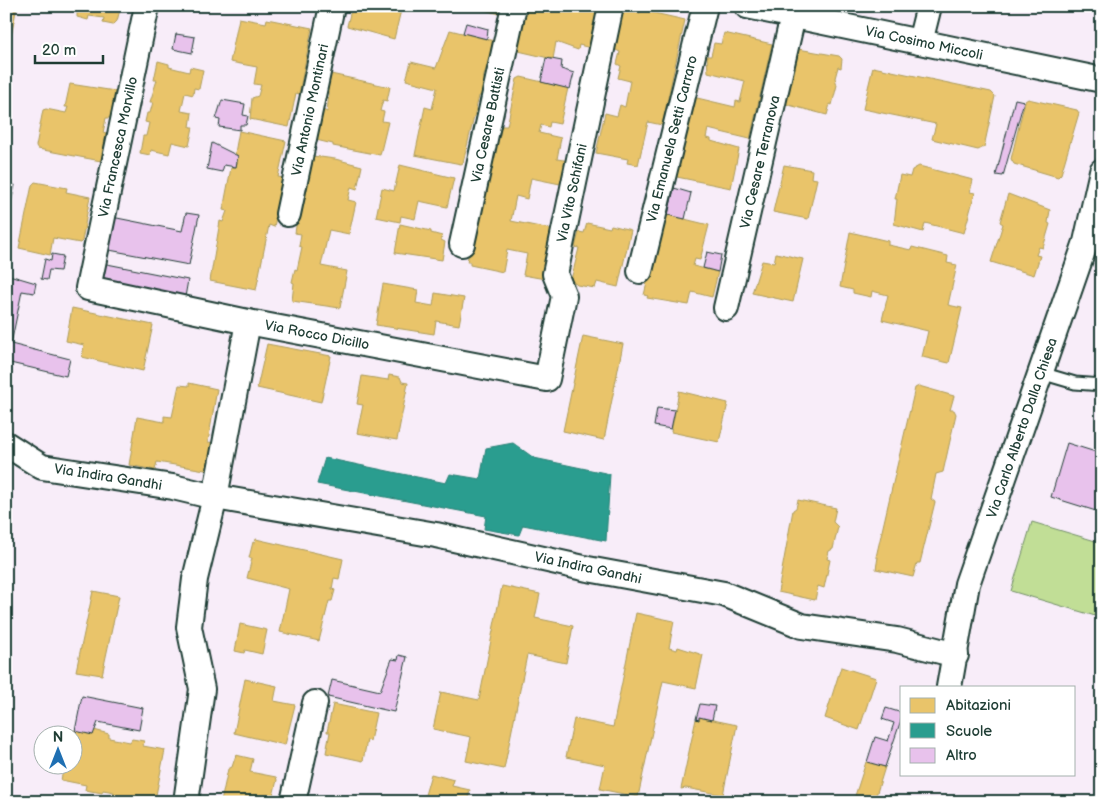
<svg xmlns="http://www.w3.org/2000/svg" width="1108" height="808" font-family="'Balsamiq Sans',sans-serif">
	<rect width="100%" height="100%" fill="#f8edf9"/>
	<filter id="ink" filterUnits="userSpaceOnUse"><feTurbulence type="fractalNoise" baseFrequency=".02" numOctaves="2"/><feDisplacementMap in="SourceGraphic" scale="10" xChannelSelector="R" yChannelSelector="G"/><feConvolveMatrix kernelMatrix="1 2 1 2 8 2 1 2 1" color-interpolation-filters="sRGB"/></filter>
	<g filter="url(#ink)">
		<path fill="#c1de96" stroke="#708e65" d="M1032 522 1102 543V618L1011 591Z"/>
		<g fill="#e9c46a" stroke="#ac9c5a">
			<path d="M6 6H17L6 62Z"/>
			<path d="M77 6H121L117 21 113 25 103 23 104 18 89 16 88 20 77 17Z"/>
			<path d="M352 6H402L394 39 347 26Z"/>
			<path d="M465 6H503L501 14Z"/>
			<path d="M524 6H604L595 49 579 45 578 50 556 42 553 59 514 50Z"/>
			<path d="M623 10 640 13 641 10 685 20 662 125 648 122 638 165 627 163 628 159 596 153 605 113 617 116 620 105 625 107 630 81 618 78 621 66 617 64 620 52 614 49Z"/>
			<path d="M239 18 266 23 267 19 312 28 299 94 296 93 289 127 250 119 252 98 258 96 261 85 254 84 257 67 230 62Z"/>
			<path d="M450 30 494 41 483 79H487L483 96H479L463 163 461 164 415 155 425 107 432 109 437 88 406 80 411 62 436 68Z"/>
			<path d="M724 33 772 44 750 139 708 129 706 138 711 139V141L739 149 731 188 672 176 694 107 690 106 693 97 735 107 736 101 740 102 745 81 708 72 707 56H711L714 43 721 44Z"/>
			<path d="M798 49 839 56 842 59 841 68 838 67 835 78 837 85 832 105 830 104 827 115 785 104 788 93 784 92 795 52Z"/>
			<path d="M158 61 169 64V67L189 72 190 67 203 70 199 89 194 88 193 95 185 93 181 111 192 113 190 127H193L189 146 172 142 169 154 151 150 150 155 140 153 143 136H146L149 123 145 122 147 113H150L153 102H150L157 80H154Z"/>
			<path d="M873 67 991 92 995 96 984 147 978 150 932 139 936 124 863 109Z"/>
			<path d="M331 74 390 87 387 101 383 100 380 111 384 112 382 121 388 122 380 155 333 146V144L316 140 323 110 327 112 329 93H327Z"/>
			<path d="M521 77 568 88 560 124 550 122 549 127 541 125 539 133 561 138 557 159 570 161 565 185 531 178 527 199 516 196 511 221 555 230 545 279 523 275 527 254 507 250 503 272 470 265V262H467L494 128 495 126H507L517 79Z"/>
			<path d="M70 84 115 91 110 118H106L103 133 106 134 101 161 38 149 36 146 43 110 46 109 66 113 68 107H65Z"/>
			<path d="M1028 99 1077 110 1079 113 1061 174 1058 177 1014 164 1011 159 1025 101Z"/>
			<path d="M239 131 286 141 278 177 284 178 274 227 269 225 256 290 210 281 220 221 223 222 227 211 223 210 231 168 236 167 238 156 235 153Z"/>
			<path d="M313 156 335 159 362 166 357 189 351 187 348 200 356 202 349 234 329 230 321 266 347 271 340 308 292 301 294 283 292 282 295 269 297 270 302 247 299 246 301 234 295 233 302 187H306Z"/>
			<path d="M400 165 454 178 447 207 419 201 415 219 401 216 400 222 376 217 382 188 394 191Z"/>
			<path d="M784 165 812 170 811 178 817 179 808 219 773 212Z"/>
			<path d="M919 166 973 180 970 192 975 193 964 233 925 223 923 232 894 224 897 199H895L900 175 910 177 912 170Z"/>
			<path d="M35 182 67 188 66 192 90 197 82 241 80 243 53 238 50 255 19 248 32 185Z"/>
			<path d="M1008 194 1050 210 1048 223 1050 224 1043 248 1039 247 1036 255 1040 256 1034 275 991 262 1003 224 1000 222Z"/>
			<path d="M664 214 709 225 700 260 695 259 693 266 718 272 712 297 692 292 689 305 647 298 648 296 644 295Z"/>
			<path d="M587 223 610 228 611 225 631 230 618 287 597 282 595 288 577 285 571 280 579 248 575 247 579 232 584 233Z"/>
			<path d="M400 224 431 231V233L442 236 441 240 445 242 442 260 395 253Z"/>
			<path d="M850 232 888 241V245L911 250 912 247 948 256 947 263 957 265 948 305 962 308 949 363 922 357 928 331 882 320 888 295 872 291 871 297 853 293V290L840 287Z"/>
			<path d="M776 253 803 259 793 302 752 293 762 261 774 263Z"/>
			<path d="M383 284 418 290 416 303 433 306 435 293 464 298 459 325 436 321 434 334 376 325Z"/>
			<path d="M72 308 153 325 143 371 82 357 84 345 66 341Z"/>
			<path d="M583 336 623 344 604 440 563 431Z"/>
			<path d="M267 344 331 356 321 402 257 388Z"/>
			<path d="M389 375 400 377 402 382 408 383 397 440 357 433 363 405 357 404 362 376 388 380Z"/>
			<path d="M189 383 217 389 208 442 216 443 211 471 157 462 155 470 129 465 137 417 164 422V416L172 417 179 385 189 386Z"/>
			<path d="M919 386 954 396 950 410H954L956 414 943 472 936 474 931 499 935 502 920 563H917L913 577 876 569 878 557H876L915 388Z"/>
			<path d="M679 391 728 403 719 442 671 432Z"/>
			<path d="M798 500 836 508 833 522 838 527 833 549 829 551 827 559 830 560 824 588 818 586 815 600 778 592 793 510 796 508Z"/>
			<path d="M256 539 343 559 339 579 334 578 332 589 335 590 332 601H329L319 641 280 632 289 589 247 578 252 558H249L253 542 255 543Z"/>
			<path d="M502 586 540 594 535 618 573 626 566 663 527 655 504 769 466 761 471 737 433 729 441 692 479 700Z"/>
			<path d="M93 591 119 596 102 675 76 671Z"/>
			<path d="M636 613 674 621 669 648 677 650 678 647 703 655 696 688 663 681 638 797 600 789 605 765 566 757 574 719 613 727Z"/>
			<path d="M240 624 267 630 262 654 245 650 244 653 235 651Z"/>
			<path d="M841 667 876 678 859 730 825 718Z"/>
			<path d="M245 679 277 686 274 701 295 705 285 745 234 733Z"/>
			<path d="M333 704 376 713 370 741 367 740 363 761 326 753 330 732H327Z"/>
			<path d="M699 717 737 725 723 795 686 788 681 789 696 719 699 720Z"/>
			<path d="M71 730 93 735 94 730 109 734V738L130 742 132 739 144 741 143 746 165 750 155 800 132 796V799L113 795 114 792 103 790 102 793 85 790 86 785 61 780 64 766H72Z"/>
			<path d="M236 755 253 759 250 772 276 777 277 780 272 800 221 802 228 769 232 767Z"/>
			<path d="M866 762 885 767 874 802H853Z"/>
			<path d="M431 774 454 780 452 786 470 790 468 797 486 802H423Z"/>
		</g>
		<path fill="#2a9d8f" stroke="#278074" d="M513 443 534 458 610 474 606 541 523 525 519 535 484 529 486 516 317 484 325 458 446 483 450 474 480 479 486 448Z"/>
		<g fill="#e8c2ec" stroke="#1f3d34">
			<path d="M466 23 488 29 487 39 463 33Z"/>
			<path d="M176 34 195 37 192 53 173 49Z"/>
			<path d="M546 58 562 61 561 69 574 73 570 89 541 82Z"/>
			<path d="M1015 99 1024 101 1003 176 996 175Z"/>
			<path d="M222 100 245 104 243 115 248 116 246 125H240V130L219 127 220 120 216 119Z"/>
			<path d="M212 143 238 156 236 167 224 165 222 172 207 169Z"/>
			<path d="M6 184 15 185 6 226Z"/>
			<path d="M674 188 691 193 685 219 668 215Z"/>
			<path d="M186 213 199 215 189 265 104 249 112 217 182 231Z"/>
			<path d="M707 252 721 255 718 272 703 268Z"/>
			<path d="M52 254 63 256 60 271 49 270 47 280 41 279 45 259 51 261Z"/>
			<path d="M102 263 188 280 185 297 99 279Z"/>
			<path d="M9 275 36 283 34 293 22 291 11 344 70 359 66 376 6 362V288Z"/>
			<path d="M657 408 675 410 671 429 654 426Z"/>
			<path d="M1067 443 1102 454V493L1096 511 1051 497Z"/>
			<path d="M399 655 407 657 394 712 328 697 332 680 380 691 392 659 398 660Z"/>
			<path d="M82 696 143 708 139 730 98 722 93 735 75 731Z"/>
			<path d="M700 704 715 706 712 720 699 717V720L696 719Z"/>
			<path d="M886 708 902 713V717L885 767 867 762 875 737 888 741 894 723 882 719Z"/>
		</g>
		<g fill="none" stroke-linecap="round" stroke-linejoin="round">
			<defs>
				<path id="lane" d="M1041 373 1075 383 1102 385"/>
				<g id="street">
					<path d="M147 6 88 288 248 322 547 379 564 296 555 274 611 6"/>
					<path d="M747 6 1102 80"/>
					<path d="M920 42 929 6"/>
					<path d="M288 214 332 6"/>
					<path d="M462 244 514 6"/>
					<path d="M640 271 705 6"/>
					<path d="M726 308 793 16"/>
					<path d="M6 444 42 467 173 487 215 497 436 535 588 569 724 594 802 626 897 640 956 655"/>
					<path d="M949 687 967 584 1086 242 1102 171"/>
					<path d="M186 802 202 689 189 627 195 579 215 497 248 322"/>
					<path d="M293 802 315 703"/>
				</g>
			</defs>
			<use href="#lane" stroke="#1f3d34" stroke-width="15"/>
			<use href="#street" stroke="#1f3d34" stroke-width="28"/>
			<use href="#lane" stroke="#fff" stroke-width="11"/>
			<use href="#street" stroke="#fff" stroke-width="24"/>
		</g>
	</g>
	<g text-anchor="middle" dominant-baseline="central" stroke-width="5" stroke-linejoin="round" paint-order="stroke">
		<g font-size="14" fill="#1f3d34" stroke="#fff">
			<text transform="translate(924 43) rotate(12)">Via Cosimo Miccoli</text>
			<text transform="translate(310 110) rotate(-78)">Via Antonio Montinari</text>
			<text transform="translate(488 125) rotate(-78)">Via Cesare Battisti</text>
			<text transform="translate(672 139) rotate(-76)">Via Emanuela Setti Carraro</text>
			<text transform="translate(118 147) rotate(-78)">Via Francesca Morvillo</text>
			<text transform="translate(760 162) rotate(-77)">Via Cesare Terranova</text>
			<text transform="translate(572 193) rotate(-78)">Via Vito Schifani</text>
			<text transform="translate(317 335) rotate(11)">Via Rocco Dicillo</text>
			<text transform="translate(1022 428) rotate(-71)">Via Carlo Alberto Dalla Chiesa</text>
			<text transform="translate(108 477) rotate(9)">Via Indira Gandhi</text>
			<text transform="translate(588 568) rotate(12)">Via Indira Gandhi</text>
		</g>
	</g>
	<rect width="1108" height="808" fill="none" stroke="#fff" stroke-width="25"/>
	<rect x="12" y="12" width="1083" height="783" fill="none" stroke="#1f3d34" stroke-width="2" filter="url(#ink)"/>
	<rect x="900" y="686" width="175" height="90" fill="#ffffff" stroke="#a5b1ae"/>
	<rect x="910" y="698" width="25" height="15" fill="#e9c46a" stroke="#a5b1ae"/>
	<text x="946" y="710" font-size="15" fill="#1f3d34">Abitazioni</text>
	<rect x="910" y="723" width="25" height="15" fill="#2a9d8f" stroke="#a5b1ae"/>
	<text x="946" y="736" font-size="15" fill="#1f3d34">Scuole</text>
	<rect x="910" y="748" width="25" height="15" fill="#e8c2ec" stroke="#a5b1ae"/>
	<text x="946" y="760" font-size="15" fill="#1f3d34">Altro</text>
	<g transform="translate(58 750)"><circle r="24" fill="#ffffff" stroke="#a5b1ae"/>
	<path d="M0-4L9 19L0 12L-9 19Z" fill="#1f6fb2"/>
	<text y="-8" font-size="14" font-weight="bold" text-anchor="middle" fill="#1f3d34">N</text>
	</g>
	<path d="M35 55v8h68v-8" fill="none" stroke="#1f3d34" stroke-width="2.5"/>
	<text x="42" y="55" font-size="15" fill="#1f3d34" stroke="#ffffff" stroke-width="4" paint-order="stroke">20 m</text>
</svg>
